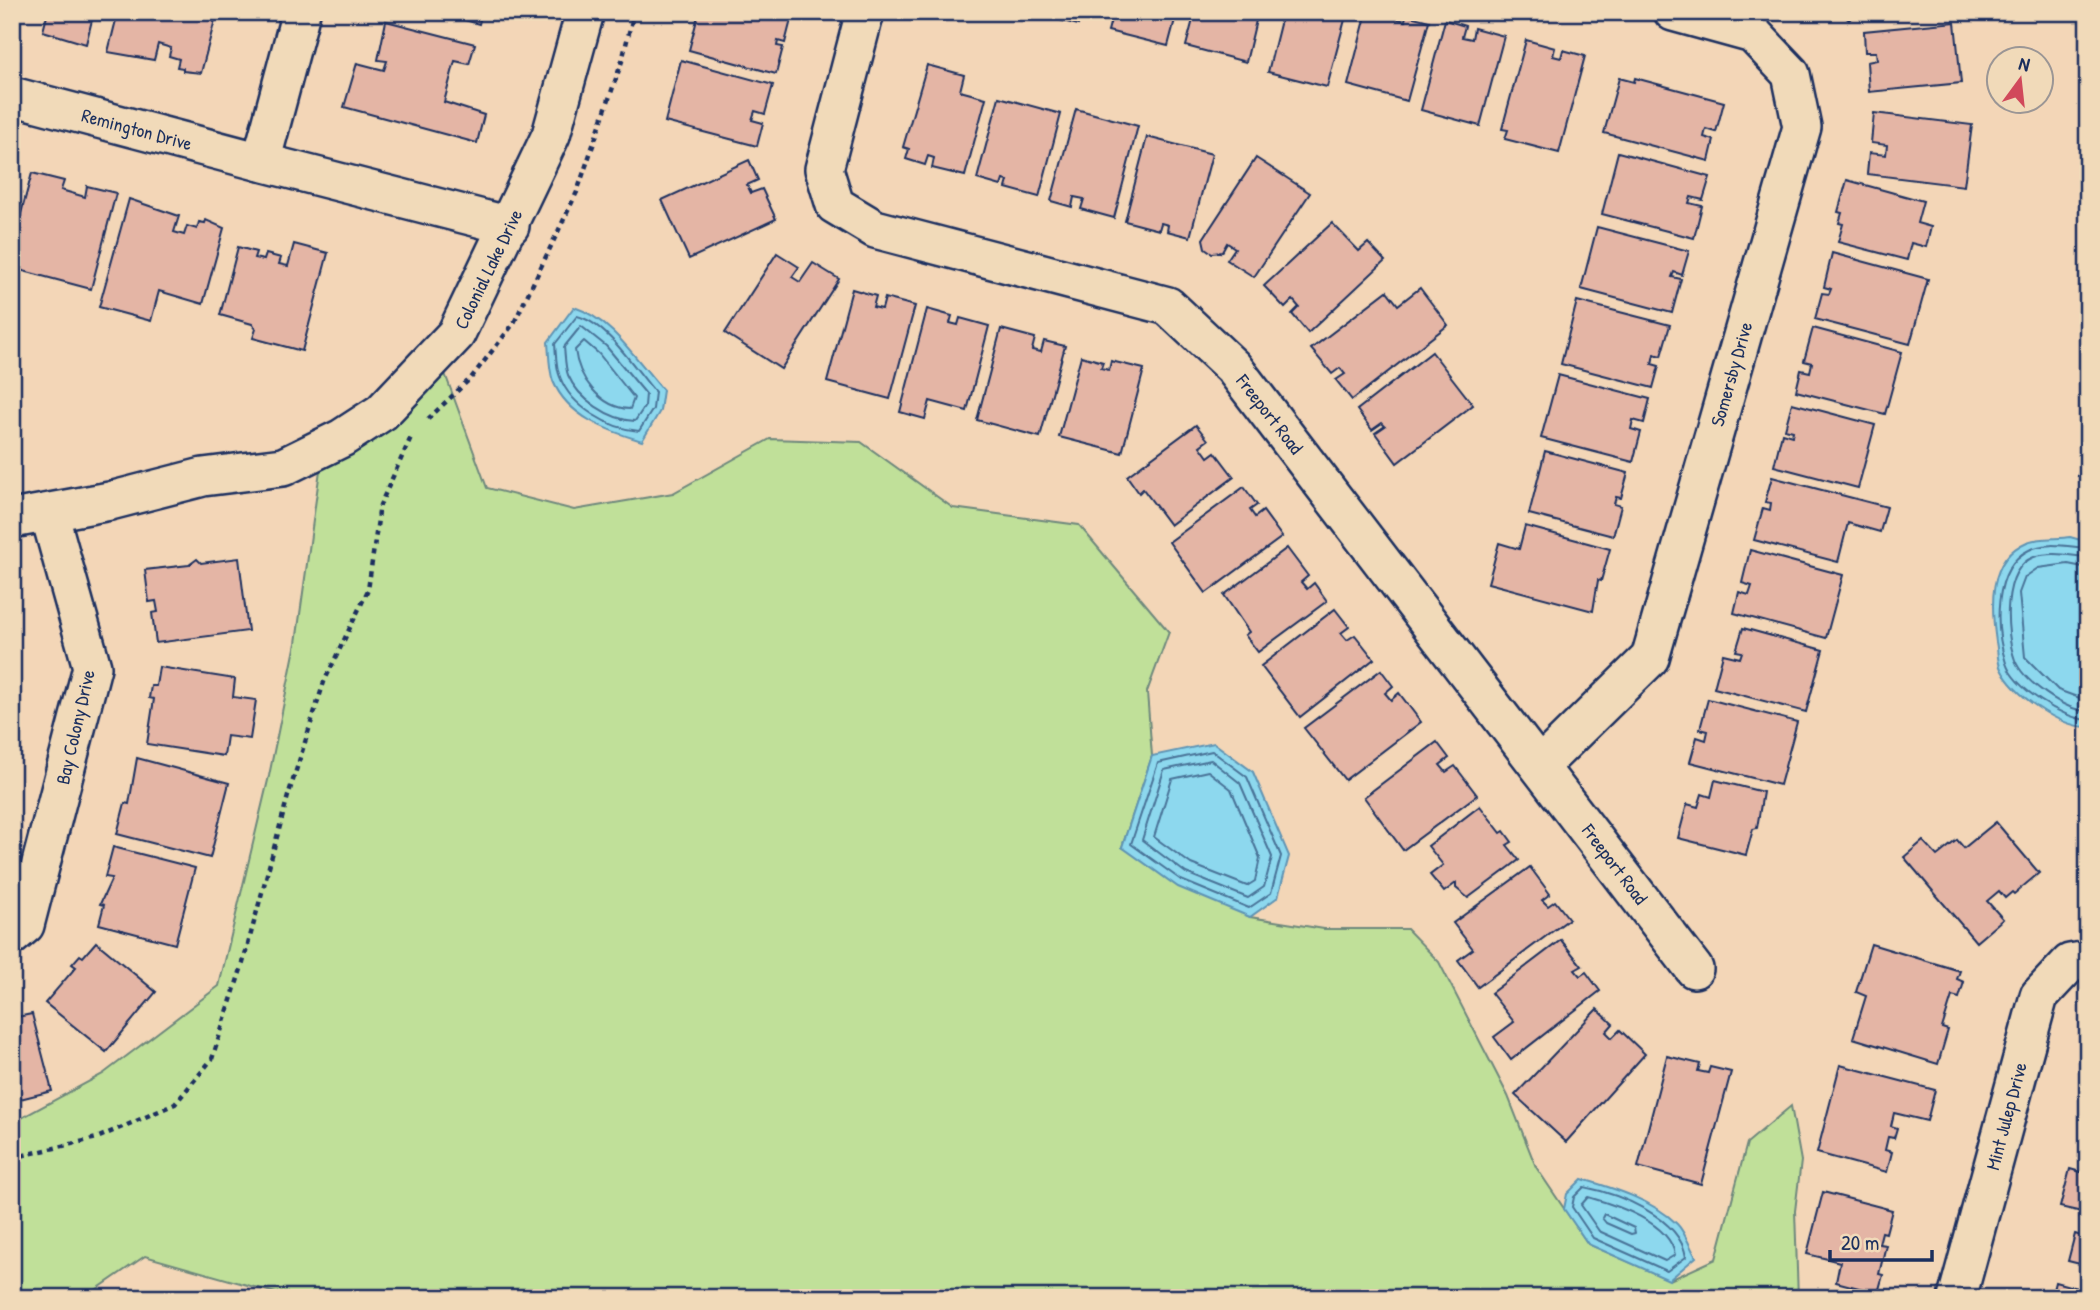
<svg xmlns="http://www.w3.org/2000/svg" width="2100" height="1310" font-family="'Patrick Hand',sans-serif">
	<rect width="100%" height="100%" fill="#f3d6b7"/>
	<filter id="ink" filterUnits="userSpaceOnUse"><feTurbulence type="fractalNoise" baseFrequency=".0143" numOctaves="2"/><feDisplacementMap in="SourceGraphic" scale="14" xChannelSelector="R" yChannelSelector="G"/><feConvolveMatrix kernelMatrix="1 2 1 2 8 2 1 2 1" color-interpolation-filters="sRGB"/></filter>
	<g filter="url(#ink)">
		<path fill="#c0e099" stroke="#6e887c" stroke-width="2" d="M440 360 487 488 574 510 673 493 770 439 861 442 953 508 1079 525 1169 632 1147 692 1152 756 1122 847 1250 917 1324 929H1407L1439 962 1508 1096 1536 1167 1588 1244 1670 1280 1716 1259 1747 1143 1791 1106 1801 1161 1795 1211 1798 1298H293L145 1256 84 1298H12V1123L103 1074 219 986 269 776 296 643 321 463Z"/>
		<g fill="#8dd8ee" stroke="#5f94b4" stroke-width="2">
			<path d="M574 307C613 320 636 360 663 390L660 411 642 441C608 431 568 417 553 381 549 370 549 354 548 342Z"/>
			<path d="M2070 537 2088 542V727C2059 727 2014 695 2001 669 1997 662 1998 650 1996 642 1991 607 1987 559 2027 542 2039 537 2058 539 2070 537Z"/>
			<path d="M1214 743 1253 772 1289 856 1278 897 1250 917 1178 887 1122 847 1152 756Z"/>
			<path d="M1582 1179C1613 1188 1653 1200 1677 1224 1685 1232 1690 1247 1696 1257L1669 1280 1588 1244 1564 1209 1567 1194Z"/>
		</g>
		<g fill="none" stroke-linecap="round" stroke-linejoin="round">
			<g stroke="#497398" stroke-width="2">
				<path d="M577 316C607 323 635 369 655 392L653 409 639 431C610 429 571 407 560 377 556 368 556 354 555 344Z"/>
				<path d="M581 326 606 346 646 394 645 406 635 421C610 420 578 399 568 375 565 367 565 355 564 347Z"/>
				<path d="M584 341 599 354 634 398 630 409C600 408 578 377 575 350Z"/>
				<path d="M2088 548C2070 547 2046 541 2029 550 1992 568 1995 629 2006 663 2014 688 2063 719 2088 720"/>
				<path d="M2088 557C2071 556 2052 551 2034 557 2001 569 2005 633 2015 660 2023 681 2065 711 2088 711"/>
				<path d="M2088 568 2068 564 2038 568 2025 577 2019 593 2025 657 2058 690 2088 701"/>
				<path d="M1212 751 1247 777 1281 856 1271 893 1249 908 1181 880 1131 844 1158 763Z"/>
				<path d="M1211 760 1240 783 1272 857 1264 887 1248 898 1186 873 1142 840 1164 770Z"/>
				<path d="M1208 771 1231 789 1260 858 1255 881 1247 886 1191 864 1154 837 1172 779Z"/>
				<path d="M1584 1187C1619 1194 1680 1217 1686 1257L1667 1271 1593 1238 1572 1207 1574 1197Z"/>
				<path d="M1588 1197C1616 1205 1670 1222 1675 1255L1665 1261 1599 1231 1581 1205Z"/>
				<path d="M1604 1214 1634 1228 1635 1233 1631 1234 1606 1223 1602 1218Z"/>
			</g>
		</g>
		<g fill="#e4b5a5" stroke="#1b2f5e" stroke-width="2">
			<path d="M48 12H94L86 44 43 31Z"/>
			<path d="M118 12H217L201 73 183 71V68L177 67 179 59 169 56 171 48 158 44 154 60 108 52Z"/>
			<path d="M436 12H482L479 24Z"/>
			<path d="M699 12H793L785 43 778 41 777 46 783 47 776 74 689 50Z"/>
			<path d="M1041 12H1081L1078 25 1041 15Z"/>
			<path d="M1113 12H1177L1168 46 1108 31Z"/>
			<path d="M1195 12H1258L1246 62 1186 46Z"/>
			<path d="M1283 12H1347L1327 87 1268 72Z"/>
			<path d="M1367 12H1399L1398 19 1405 21 1406 15 1429 21 1407 101 1348 85Z"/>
			<path d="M1840 12H1856L1849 20Z"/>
			<path d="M1445 20 1465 26 1462 37 1472 39 1474 28 1504 36 1480 126 1421 110Z"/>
			<path d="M386 21 475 44 469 64 455 61 444 102 484 115 477 143 344 107 357 63 384 70 387 61 378 60Z"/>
			<path d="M1955 22 1961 83 1869 92 1867 62 1877 60 1876 52H1865L1864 31Z"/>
			<path d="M1526 40 1555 48 1553 56 1561 58 1563 50 1585 56 1559 153 1505 139 1508 130 1502 129Z"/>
			<path d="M681 60 773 85 765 114 755 111 752 120 763 123 757 146 665 122Z"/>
			<path d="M927 65 964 75 960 91 986 98 965 176 932 168 934 158 928 156 925 165 906 159 909 149 903 147Z"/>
			<path d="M1619 78 1634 82 1635 78 1724 102 1716 132 1706 129 1704 137 1714 140 1709 161 1604 133Z"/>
			<path d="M999 97 1061 114 1039 197 1006 188 1008 181 1003 180 1001 186 977 179Z"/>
			<path d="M1076 109 1138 126 1114 218 1081 209 1084 199 1074 197 1072 207 1051 201Z"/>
			<path d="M1874 113 1972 125 1964 186 1867 174 1869 153 1886 155 1887 145 1871 143Z"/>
			<path d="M1147 137 1212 154 1190 237 1167 231 1168 225 1161 223 1159 230 1125 221Z"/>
			<path d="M1618 152 1710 177 1703 200 1691 197 1689 203 1702 206 1694 238 1602 214Z"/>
			<path d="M1256 158 1310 193 1254 277 1227 260 1235 248 1227 243 1222 252 1212 253 1205 248 1203 239Z"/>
			<path d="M749 160 758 180 747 185 751 193 762 189 776 219 689 259 662 200Z"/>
			<path d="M32 173 64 181 61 190 85 197 87 186 116 193 91 289 12 268V247Z"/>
			<path d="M1847 180 1923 201 1917 223 1931 227 1926 247 1911 243 1907 260 1838 242 1843 224 1839 223 1842 213 1838 212Z"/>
			<path d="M129 199 179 216 174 232 184 235 187 226 197 229 199 222 205 223 206 220 224 228 203 304 159 291 151 321 99 307Z"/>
			<path d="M1332 223 1359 251 1368 243 1385 261 1308 333 1292 314 1299 307 1293 300 1285 308 1264 286Z"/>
			<path d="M1597 227 1689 251 1682 275 1674 272 1672 277 1681 279 1672 313 1581 289Z"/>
			<path d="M294 244 328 253 302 351 253 338 256 329 252 324 220 315 238 247 256 252 254 258 264 260 266 254 281 258 279 264 288 266Z"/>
			<path d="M777 253 799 267 792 277 800 282 813 263 839 279 781 369 725 333Z"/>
			<path d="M1832 253 1928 279 1910 344 1815 319 1822 293 1829 294 1831 289 1824 287Z"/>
			<path d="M1420 288 1448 325 1352 400 1336 380 1345 374 1340 368 1332 374 1311 349 1387 291 1398 305Z"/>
			<path d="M852 289 876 296 873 307 882 309 885 298 915 306 890 399 827 382Z"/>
			<path d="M1577 301 1670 325 1661 356 1654 354 1652 364 1659 366 1653 388 1561 364Z"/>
			<path d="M927 309 952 316 950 323 958 325 960 318 989 326 967 411 930 401 925 419 900 412Z"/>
			<path d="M1813 328 1902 352 1885 414 1796 391 1801 370 1810 372 1812 363 1804 361Z"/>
			<path d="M1001 329 1035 338 1032 350 1041 352 1044 341 1065 346 1040 437 977 420Z"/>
			<path d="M1432 352 1473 405 1397 463 1375 433 1385 426 1382 423 1372 430 1357 410Z"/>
			<path d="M1081 356 1103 362 1101 368 1109 370 1111 361 1144 369 1122 453 1059 437Z"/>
			<path d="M1558 375 1650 399 1644 423 1633 420 1631 429 1641 432 1633 462 1541 438Z"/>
			<path d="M1792 403 1875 425 1858 488 1774 466 1782 433 1792 436 1793 431 1785 429Z"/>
			<path d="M1196 425 1208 440 1200 446 1208 457 1215 452 1234 477 1170 525 1143 489 1139 493 1127 476Z"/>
			<path d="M2088 438V478L2078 476Z"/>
			<path d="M1545 451 1628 473 1621 498 1616 497 1614 504 1621 506 1613 536 1529 514Z"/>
			<path d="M1772 477 1887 507 1880 532 1848 523 1838 562 1754 540 1763 508 1770 510 1771 503 1765 502Z"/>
			<path d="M1244 487 1257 505 1250 510 1255 517 1263 511 1282 537 1206 593 1169 542Z"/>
			<path d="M1525 526 1610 549 1601 581 1598 580 1593 611 1488 583 1499 543 1519 549Z"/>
			<path d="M1287 548 1308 576 1301 582 1307 589 1314 583 1327 601 1258 652 1245 635 1249 632 1224 595Z"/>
			<path d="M1750 550 1843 575 1826 638 1734 613 1739 592 1749 595 1752 586 1742 583Z"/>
			<path d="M239 558 248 631 156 643 152 613 158 612 156 601 149 602 145 570 189 565 197 559 201 563Z"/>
			<path d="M1335 609 1349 627 1341 633 1347 640 1355 635 1374 659 1300 717 1261 666Z"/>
			<path d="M1743 628 1823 650 1806 712 1714 688 1723 654 1740 658 1742 652 1736 651Z"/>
			<path d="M159 667 235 679 233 697 256 700 250 739 227 736 224 756 147 744 154 699 149 698 151 686H156Z"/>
			<path d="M1381 670 1393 686 1385 693 1391 700 1399 693 1421 722 1345 780 1304 728Z"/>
			<path d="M1708 699 1797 722 1780 785 1690 762 1697 737 1706 740 1708 731 1700 729Z"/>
			<path d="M1437 742 1449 758 1440 765 1446 772 1455 766 1477 795 1403 850 1364 797Z"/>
			<path d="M137 758 229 783 210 858 117 834 125 803 129 804Z"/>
			<path d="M1715 780 1763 792 1757 828 1753 829 1746 855 1678 838 1687 804 1698 807 1702 794 1711 797Z"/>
			<path d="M2086 789H2088V849H2082Z"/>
			<path d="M1480 806 1501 833 1504 831 1512 842 1507 845 1519 860 1468 898 1456 888V883L1444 892 1430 875 1443 865 1428 846Z"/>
			<path d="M1996 822 2039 873 2014 894 2012 892 2005 898 1999 891 1987 901 2003 919 1976 942 1904 857 1923 841 1937 856 1957 840 1964 848Z"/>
			<path d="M113 847 195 868 175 944 99 924 104 905 100 904 112 878 105 877Z"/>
			<path d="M1530 867 1550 894 1542 900 1548 906 1555 901 1569 919 1478 987 1458 960 1473 949 1453 923Z"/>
			<path d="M1561 940 1582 966 1575 970 1580 976 1586 972 1600 991 1511 1060 1494 1037 1514 1022 1491 993Z"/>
			<path d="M96 942 156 992 106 1052 45 1003 76 967 72 964 80 955 83 957Z"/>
			<path d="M1871 944 1960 971 1957 979 1964 982 1959 998 1952 996 1942 1028 1948 1030 1938 1064 1853 1038 1866 996 1856 992Z"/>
			<path d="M1597 1009 1613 1024 1606 1032 1612 1038 1620 1030 1645 1054 1566 1142 1515 1095Z"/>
			<path d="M32 1014 52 1091 12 1101V1018Z"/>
			<path d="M1667 1056 1700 1064 1698 1071 1708 1073 1710 1067 1731 1072 1701 1184 1638 1167Z"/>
			<path d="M1840 1065 1935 1090 1927 1121 1894 1113 1891 1126 1897 1128 1894 1138 1888 1137 1885 1150 1892 1152 1887 1172 1817 1153Z"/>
			<path d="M2070 1169 2088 1174V1220L2080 1218 2082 1212 2060 1207Z"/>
			<path d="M1823 1192 1892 1210 1886 1233 1882 1232 1879 1244 1886 1245 1879 1274 1883 1275 1878 1293 1836 1282 1840 1262 1807 1254Z"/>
			<path d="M2075 1234 2088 1238V1266L2068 1261Z"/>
			<path d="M2055 1282 2088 1291V1298H2051Z"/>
		</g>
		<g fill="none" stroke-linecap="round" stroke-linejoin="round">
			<defs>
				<g id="minor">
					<path d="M865 12 824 169 835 205 875 229 1168 306 1233 367 1694 969"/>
					<path d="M12 96 261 162 301 12"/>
					<path d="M261 162 510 226"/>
					<path d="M12 519 110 501 203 477 283 467 342 438 382 412 456 334 551 135 585 12"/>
					<path d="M1540 766 1650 658 1802 127 1791 74 1753 34 1673 12"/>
					<path d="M12 936 25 925 92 667 49 513"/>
					<path d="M1957 1298 2039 996 2070 963 2088 960"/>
				</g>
			</defs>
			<use href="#minor" stroke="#1b2f5e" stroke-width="42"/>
			<g stroke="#1b2f5e" stroke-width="4.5" stroke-dasharray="5 5" stroke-linecap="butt">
				<path d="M428 419 471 378 514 323 577 192 622 61 634 12"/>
				<path d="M12 1158 97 1138 175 1104 212 1059 243 963 288 796 324 682 368 590 380 505 412 435"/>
			</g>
			<use href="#minor" stroke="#f1dab9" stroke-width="37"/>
		</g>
	</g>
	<g text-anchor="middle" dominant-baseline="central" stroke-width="5" stroke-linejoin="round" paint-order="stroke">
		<g font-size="19" fill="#1b2f5e" stroke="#f1dab9">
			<text transform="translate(137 129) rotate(15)">Remington Drive</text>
			<text transform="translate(488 269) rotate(-64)">Colonial Lake Drive</text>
			<text transform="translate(1731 374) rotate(-74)">Somersby Drive</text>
			<text transform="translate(1270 414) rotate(52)">Freeport Road</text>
			<text transform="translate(75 727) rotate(-77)">Bay Colony Drive</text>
			<text transform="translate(1615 864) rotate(53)">Freeport Road</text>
			<text transform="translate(2006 1116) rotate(-75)">Mint Julep Drive</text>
		</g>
	</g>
	<rect width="2100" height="1310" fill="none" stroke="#f1dab9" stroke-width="42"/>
	<rect x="21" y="21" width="2058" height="1268" fill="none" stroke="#1b2f5e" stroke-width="2.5" filter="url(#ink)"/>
	<g transform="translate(2020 80) rotate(15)"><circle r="33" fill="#f1dab9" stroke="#9b9695" stroke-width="2"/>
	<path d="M0-5L12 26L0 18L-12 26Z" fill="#d1495b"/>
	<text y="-10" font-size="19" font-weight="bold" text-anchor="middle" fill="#1b2f5e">N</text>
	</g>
	<path d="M1830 1250v10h102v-10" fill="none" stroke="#1b2f5e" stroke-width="3.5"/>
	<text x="1841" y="1250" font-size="21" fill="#1b2f5e" stroke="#f1dab9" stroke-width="5" paint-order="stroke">20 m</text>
</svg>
